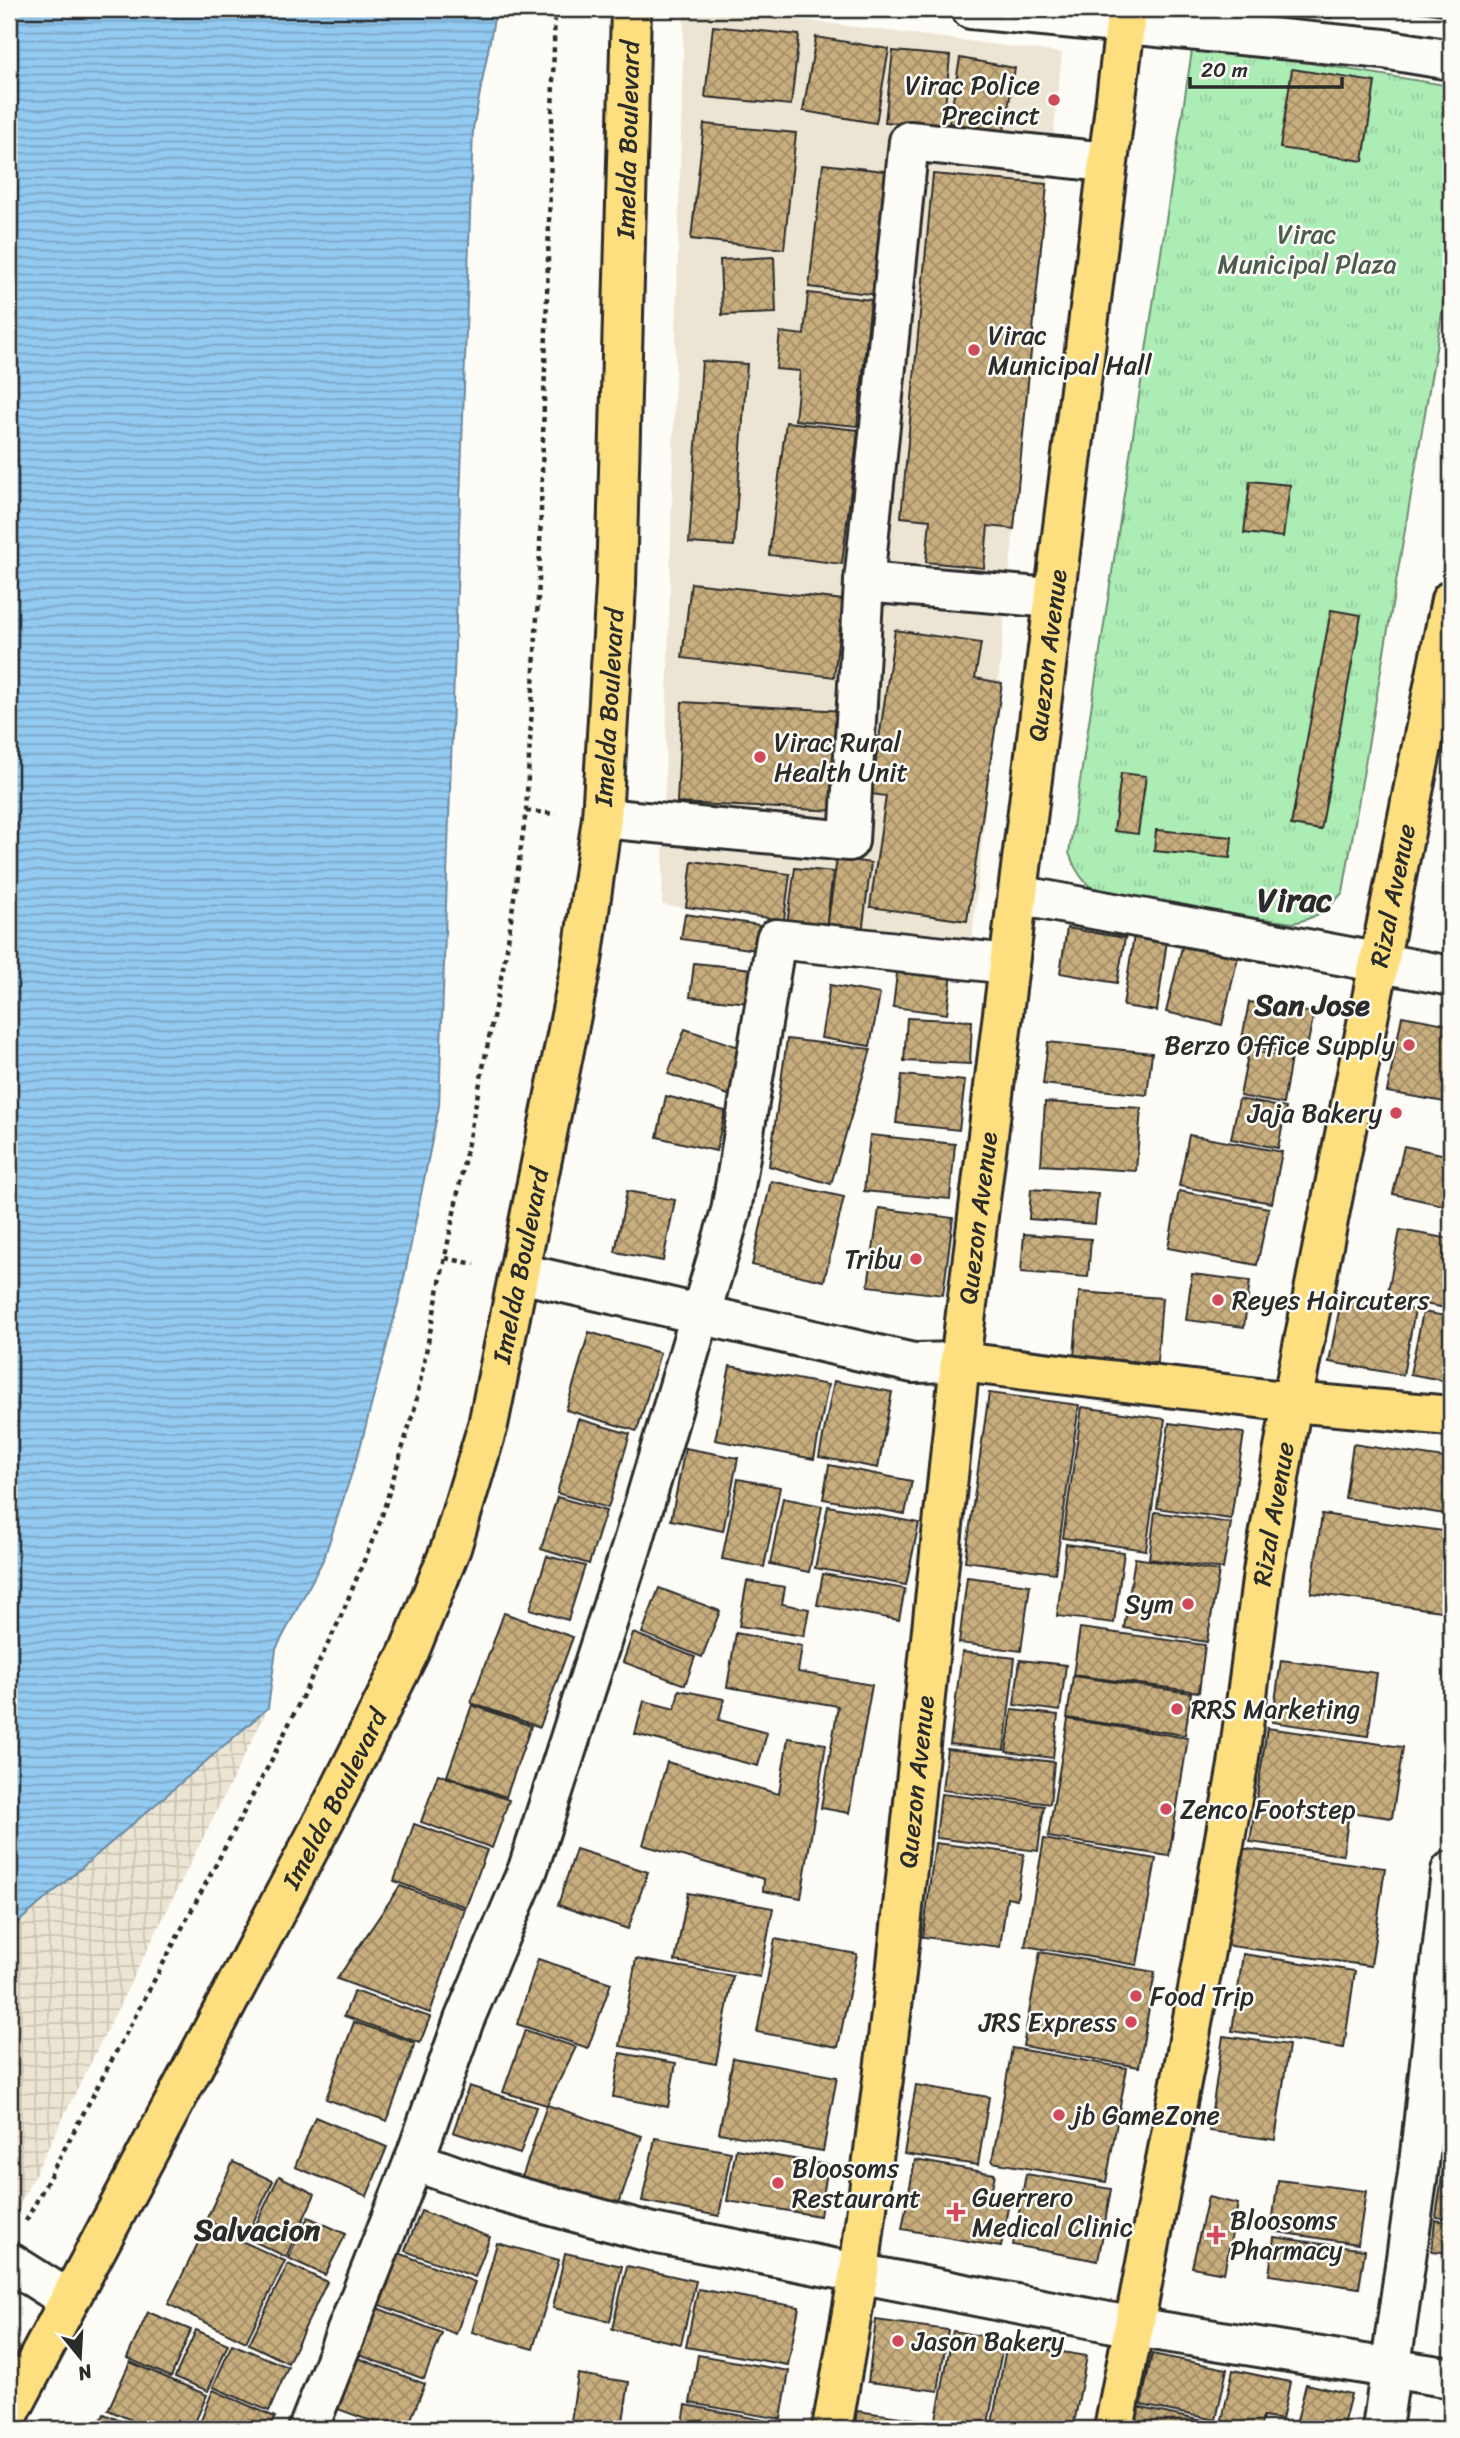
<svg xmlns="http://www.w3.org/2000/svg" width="1460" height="2438" font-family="Sriracha,sans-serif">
	<defs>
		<pattern id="industrial-grid" width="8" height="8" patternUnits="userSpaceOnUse" patternTransform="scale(1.75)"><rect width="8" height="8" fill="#ede5d3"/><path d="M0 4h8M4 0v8" fill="none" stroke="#cbc5b5"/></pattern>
		<pattern id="grass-tufts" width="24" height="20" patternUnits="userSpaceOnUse" patternTransform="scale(1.75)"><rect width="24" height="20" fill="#acecb5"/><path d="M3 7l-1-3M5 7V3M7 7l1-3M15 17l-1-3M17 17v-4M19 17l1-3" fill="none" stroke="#94cb9c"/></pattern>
		<pattern id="water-rules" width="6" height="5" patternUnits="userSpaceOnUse" patternTransform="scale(1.75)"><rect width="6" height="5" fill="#93caf2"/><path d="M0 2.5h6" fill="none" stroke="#78a4c4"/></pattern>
		<pattern id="building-cross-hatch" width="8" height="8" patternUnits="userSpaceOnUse" patternTransform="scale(1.75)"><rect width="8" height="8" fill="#c8ae7e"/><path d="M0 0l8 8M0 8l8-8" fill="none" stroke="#a38e67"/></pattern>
	</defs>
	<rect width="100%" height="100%" fill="#fdfcf7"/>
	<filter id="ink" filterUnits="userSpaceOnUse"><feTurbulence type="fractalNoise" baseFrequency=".0143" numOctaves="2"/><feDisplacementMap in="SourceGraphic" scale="14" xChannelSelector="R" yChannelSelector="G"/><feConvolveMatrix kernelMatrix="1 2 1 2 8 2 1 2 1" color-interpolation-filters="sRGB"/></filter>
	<g filter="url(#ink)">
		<path fill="#ede5d3" d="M684 9H714L1062 53 972 941 662 905Z"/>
		<path fill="url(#industrial-grid)" d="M268 1708 9 2226V1930Z"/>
		<path fill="url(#grass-tufts)" stroke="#6c8c70" stroke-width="2" d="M1193 44 1451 86V261L1343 892C1328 910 1316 918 1293 923L1105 897C1086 886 1077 875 1069 853Z"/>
		<path fill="url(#water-rules)" stroke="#698aa2" stroke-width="2" d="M9 9H496L473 129 439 1106 402 1288 360 1448 324 1558 276 1649 268 1708 9 1930Z"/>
		<g fill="url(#building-cross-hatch)" stroke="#2b2b2b" stroke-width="2">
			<path d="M1223 9H1259L1258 15 1248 19 1227 16Z"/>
			<path d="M1264 9H1334L1332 18Z"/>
			<path d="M1401 9H1451V16Z"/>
			<path d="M713 26 799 35 791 105 705 97Z"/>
			<path d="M816 37 889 49 876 123 803 111Z"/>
			<path d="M893 51 950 56 943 127 885 122Z"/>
			<path d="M960 58 1015 68 1004 131 949 123Z"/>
			<path d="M1292 69 1375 82 1363 161 1280 148Z"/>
			<path d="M704 124 796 133 784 249 691 239Z"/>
			<path d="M823 164 892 172 878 295 809 287Z"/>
			<path d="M933 174 1047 184 1014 529 988 526 984 568 926 562 930 520 901 517Z"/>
			<path d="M774 257 776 313 722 315 720 260Z"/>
			<path d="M808 293 871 300 857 426 795 420 800 371 776 369 780 332 804 335Z"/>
			<path d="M702 361 747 364 734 546 689 543Z"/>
			<path d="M786 422 858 430 842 564 769 555Z"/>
			<path d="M1250 481 1290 485 1283 537 1244 533Z"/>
			<path d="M691 583 843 600 834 677 682 658Z"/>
			<path d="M1331 610 1361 615 1321 830 1291 825Z"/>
			<path d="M895 630 981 643 975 678 1002 683 967 921 870 907 886 796 871 794Z"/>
			<path d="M682 702 844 711 838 811 677 803Z"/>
			<path d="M1121 773 1146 776 1138 834 1114 831Z"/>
			<path d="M1156 830 1232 837 1230 858 1154 851Z"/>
			<path d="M837 858 871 863 862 933 827 928Z"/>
			<path d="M692 861 790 874 784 920 686 907Z"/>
			<path d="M795 868 833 872 826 928 787 924Z"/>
			<path d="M685 914 760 925 757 950 681 939Z"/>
			<path d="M1067 928 1125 938 1117 983 1060 973Z"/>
			<path d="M1134 935 1167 940 1157 1011 1123 1006Z"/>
			<path d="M1184 939 1239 953 1222 1025 1166 1012Z"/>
			<path d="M694 963 753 969 749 1003 690 997Z"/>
			<path d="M898 965 952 973 947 1014 893 1007Z"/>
			<path d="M830 985 880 994 870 1046 821 1038Z"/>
			<path d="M1249 1002 1314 1013 1305 1057 1241 1044Z"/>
			<path d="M1402 1016 1451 1025V1103L1387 1092Z"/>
			<path d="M907 1018 972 1021 970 1064 904 1061Z"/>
			<path d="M685 1029 748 1050 731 1096 668 1074Z"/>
			<path d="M787 1039 871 1049 831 1184 769 1166Z"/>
			<path d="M1048 1042 1152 1053 1147 1095 1043 1084Z"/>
			<path d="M1249 1050 1291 1058 1283 1104 1240 1096Z"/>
			<path d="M902 1075 965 1081 959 1130 896 1123Z"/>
			<path d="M666 1096 725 1111 716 1151 657 1137Z"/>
			<path d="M1239 1099 1286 1108 1278 1148 1231 1139Z"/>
			<path d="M1045 1102 1141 1108 1136 1171 1041 1165Z"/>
			<path d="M870 1135 955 1144 950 1199 864 1191Z"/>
			<path d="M1189 1135 1282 1152 1272 1203 1179 1186Z"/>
			<path d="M1404 1146 1451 1156V1207L1393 1194Z"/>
			<path d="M771 1181 844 1197 824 1281 752 1265Z"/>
			<path d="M1031 1189 1098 1194 1095 1224 1029 1219Z"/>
			<path d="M627 1191 675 1200 663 1261 615 1252Z"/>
			<path d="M1179 1191 1269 1208 1257 1265 1168 1248Z"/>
			<path d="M879 1208 953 1218 943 1295 868 1286Z"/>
			<path d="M1400 1230 1451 1239V1309L1387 1297Z"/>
			<path d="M1024 1234 1091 1239 1088 1277 1021 1272Z"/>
			<path d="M1192 1274 1250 1281 1244 1327 1186 1320Z"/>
			<path d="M1079 1292 1162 1298 1157 1363 1074 1357Z"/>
			<path d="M1342 1296 1415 1310 1403 1375 1329 1362Z"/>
			<path d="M1423 1312 1451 1317V1382L1410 1374Z"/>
			<path d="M589 1332 660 1353 637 1431 566 1410Z"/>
			<path d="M730 1366 828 1385 814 1459 715 1440Z"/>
			<path d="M834 1381 892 1392 878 1468 819 1457Z"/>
			<path d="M989 1393 1079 1405 1055 1573 965 1561Z"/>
			<path d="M1082 1407 1165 1419 1146 1550 1063 1538Z"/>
			<path d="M578 1419 630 1434 608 1508 557 1493Z"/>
			<path d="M1169 1423 1244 1433 1231 1519 1157 1508Z"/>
			<path d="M1353 1444 1451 1459V1515L1345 1498Z"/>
			<path d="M685 1448 738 1458 723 1531 671 1520Z"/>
			<path d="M829 1465 912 1481 905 1514 823 1499Z"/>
			<path d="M738 1479 780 1487 764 1567 722 1559Z"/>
			<path d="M557 1497 606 1511 589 1564 541 1549Z"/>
			<path d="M783 1498 822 1506 809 1572 770 1564Z"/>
			<path d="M828 1506 919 1523 906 1585 815 1568Z"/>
			<path d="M1155 1512 1231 1523 1223 1569 1149 1559Z"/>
			<path d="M1322 1514 1451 1532 1441 1611 1311 1593Z"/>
			<path d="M1066 1544 1124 1552 1114 1623 1057 1616Z"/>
			<path d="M547 1556 585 1566 568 1620 530 1609Z"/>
			<path d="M1135 1558 1219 1571 1207 1642 1124 1628Z"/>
			<path d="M823 1574 905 1589 899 1620 817 1605Z"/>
			<path d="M967 1577 1030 1585 1021 1651 959 1643Z"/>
			<path d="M747 1581 785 1587 782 1604 809 1609 804 1636 739 1626Z"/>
			<path d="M659 1588 720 1611 702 1657 642 1633Z"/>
			<path d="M504 1613 573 1637 540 1727 471 1703Z"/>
			<path d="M1080 1628 1205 1645 1199 1692 1073 1675Z"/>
			<path d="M633 1633 695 1657 685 1685 623 1662Z"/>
			<path d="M736 1633 802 1646 798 1672 872 1685 849 1813 821 1808 838 1706 727 1687Z"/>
			<path d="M962 1652 1015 1658 1004 1750 950 1744Z"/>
			<path d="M1020 1660 1066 1665 1060 1711 1014 1705Z"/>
			<path d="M1281 1660 1377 1673 1368 1736 1272 1722Z"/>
			<path d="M1073 1676 1191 1693 1185 1735 1067 1718Z"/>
			<path d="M679 1690 724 1699 719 1720 767 1733 758 1766 635 1734 644 1701 675 1709Z"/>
			<path d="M472 1705 531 1726 506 1797 447 1776Z"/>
			<path d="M1012 1710 1058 1715 1053 1758 1006 1752Z"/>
			<path d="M1068 1719 1188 1738 1169 1856 1048 1837Z"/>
			<path d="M1267 1728 1403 1747 1392 1818 1349 1812 1343 1855 1250 1842Z"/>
			<path d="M788 1738 826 1744 801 1898 763 1891 764 1879 643 1845 667 1762 779 1794Z"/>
			<path d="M947 1749 1054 1762 1050 1804 942 1790Z"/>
			<path d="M438 1774 509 1800 492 1848 421 1822Z"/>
			<path d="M941 1794 1044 1806 1038 1851 936 1838Z"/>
			<path d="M414 1824 487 1850 466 1907 394 1881Z"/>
			<path d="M1044 1839 1156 1859 1137 1965 1025 1946Z"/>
			<path d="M935 1843 1024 1854 1017 1899 1007 1897 1000 1947 923 1937Z"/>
			<path d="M1239 1848 1385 1868 1371 1966 1224 1945Z"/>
			<path d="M576 1849 648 1872 628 1929 558 1905Z"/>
			<path d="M400 1886 465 1909 430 2013 337 1979Z"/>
			<path d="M688 1893 773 1908 760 1977 675 1961Z"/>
			<path d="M775 1939 857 1954 838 2047 757 2032Z"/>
			<path d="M1040 1952 1155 1972 1139 2067 1023 2046Z"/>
			<path d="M1243 1954 1355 1971 1344 2048 1232 2031Z"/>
			<path d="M538 1959 611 1983 588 2048 517 2024Z"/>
			<path d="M636 1959 733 1976 716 2064 620 2046Z"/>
			<path d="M354 1991 430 2017 420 2043 344 2016Z"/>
			<path d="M354 2022 415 2043 387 2121 326 2099Z"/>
			<path d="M525 2030 576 2047 547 2105 503 2092Z"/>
			<path d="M1223 2036 1289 2045 1275 2140 1209 2131Z"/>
			<path d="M1012 2048 1127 2068 1106 2182 992 2162Z"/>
			<path d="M620 2053 676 2063 668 2107 613 2097Z"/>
			<path d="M733 2058 837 2077 823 2151 719 2133Z"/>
			<path d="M916 2085 989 2097 978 2165 904 2154Z"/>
			<path d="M469 2086 536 2107 520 2154 453 2132Z"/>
			<path d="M547 2105 642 2136 614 2218 519 2186Z"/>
			<path d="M1451 2106V2157L1444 2156Z"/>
			<path d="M315 2117 387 2147 367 2196 295 2167Z"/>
			<path d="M655 2138 731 2152 719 2216 642 2201Z"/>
			<path d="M736 2149 828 2165 820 2216 727 2201Z"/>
			<path d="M915 2160 995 2174 991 2192 1010 2196 1001 2247 902 2229Z"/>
			<path d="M233 2162 273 2181 245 2239 206 2220Z"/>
			<path d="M1444 2163 1451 2164V2219L1436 2217Z"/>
			<path d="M1026 2174 1111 2189 1098 2261 1013 2245Z"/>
			<path d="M279 2176 315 2194 286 2257 249 2239Z"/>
			<path d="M1278 2180 1366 2191 1358 2244 1271 2231Z"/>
			<path d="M1208 2197 1238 2204 1224 2273 1192 2267Z"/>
			<path d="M421 2211 490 2237 475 2277 405 2251Z"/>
			<path d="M308 2217 346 2234 325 2275 288 2258Z"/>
			<path d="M1435 2220 1451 2223V2253L1432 2251Z"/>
			<path d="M207 2225 285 2261 246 2342 168 2304Z"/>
			<path d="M1274 2237 1365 2250 1359 2288 1269 2275Z"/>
			<path d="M497 2243 559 2260 533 2349 472 2332Z"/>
			<path d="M399 2253 475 2282 456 2334 380 2305Z"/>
			<path d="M565 2253 622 2266 610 2321 553 2308Z"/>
			<path d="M288 2264 327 2282 288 2363 249 2344Z"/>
			<path d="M627 2266 696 2281 681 2344 612 2329Z"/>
			<path d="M698 2289 799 2307 788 2365 686 2347Z"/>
			<path d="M377 2308 442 2333 424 2379 359 2355Z"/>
			<path d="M148 2312 191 2330 171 2377 127 2358Z"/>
			<path d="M876 2320 948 2330 938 2391 868 2382Z"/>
			<path d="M196 2330 228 2344 208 2391 175 2377Z"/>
			<path d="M953 2331 1004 2340 987 2429H934Z"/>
			<path d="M1007 2343 1087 2356 1073 2429H991Z"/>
			<path d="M232 2344 288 2367 269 2411 213 2387Z"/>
			<path d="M1152 2354 1227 2369 1216 2420 1141 2405Z"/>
			<path d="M698 2355 789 2371 781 2419 690 2403Z"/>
			<path d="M355 2357 425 2384 407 2429H393L335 2408Z"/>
			<path d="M130 2362 207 2395 192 2429H152L108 2410Z"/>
			<path d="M1233 2370 1290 2382 1282 2420 1263 2417 1260 2429H1220Z"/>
			<path d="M578 2374 629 2382 622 2428 571 2421Z"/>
			<path d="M1306 2384 1351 2394 1342 2429H1295Z"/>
			<path d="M213 2390 275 2417 269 2429H214L200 2423Z"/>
			<path d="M686 2405 784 2424 783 2429H682Z"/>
			<path d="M1137 2407 1217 2424 1216 2429H1132Z"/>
			<path d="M857 2411 930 2421 929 2429H854Z"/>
			<path d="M104 2414 140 2429H97Z"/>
		</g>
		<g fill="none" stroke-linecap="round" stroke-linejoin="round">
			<defs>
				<g id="minor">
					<path d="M971 9 1384 49 1451 60"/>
					<path d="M864 582 1052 598"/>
					<path d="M602 818 849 841 864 582 909 141 1106 162"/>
					<path d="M1018 895 1451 976"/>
					<path d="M520 1273 913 1363 960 1362"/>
					<path d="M414 2161 504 2193 653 2233 1134 2327 1451 2378"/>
					<path d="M9 2262 69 2300"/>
					<path d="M308 2429 414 2161 464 2020 528 1869 631 1549 731 1211 776 939 1009 964"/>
					<path d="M1382 2429 1418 2173 1451 1871"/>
				</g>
				<g id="major">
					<path d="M960 1362 1292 1402 1451 1416"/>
					<path id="s1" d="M9 2414 338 1794 409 1652 451 1548 488 1425 582 961 602 818 616 585 631 9"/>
					<path id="s2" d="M832 2429 859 2272 896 1974 960 1362 1127 9"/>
					<path id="s3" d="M1114 2429 1188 2046 1238 1765 1263 1572 1292 1402 1451 600"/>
				</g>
			</defs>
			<use href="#minor" stroke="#2b2b2b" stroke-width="44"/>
			<use href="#major" stroke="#2b2b2b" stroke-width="44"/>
			<g stroke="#2b2b2b" stroke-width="4.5" stroke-dasharray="5 5" stroke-linecap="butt">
				<path d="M526 811 556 814"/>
				<path d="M445 1258 475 1264"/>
				<path d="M26 2221 271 1761 339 1621 380 1522 415 1407 507 948 526 811 539 581 555 9"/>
			</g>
			<use href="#minor" stroke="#fdfcf7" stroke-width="38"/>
			<use href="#major" stroke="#fedf80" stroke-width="38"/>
		</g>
	</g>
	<g fill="#d1495b" stroke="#fdfcf7" stroke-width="2.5">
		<circle cx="1054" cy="100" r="7"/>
		<circle cx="974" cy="350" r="7"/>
		<circle cx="760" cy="757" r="7"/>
		<circle cx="1409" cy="1045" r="7"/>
		<circle cx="1396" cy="1113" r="7"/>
		<circle cx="916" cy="1259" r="7"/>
		<circle cx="1218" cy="1300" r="7"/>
		<circle cx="1188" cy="1604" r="7"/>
		<circle cx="1177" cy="1709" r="7"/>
		<circle cx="1166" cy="1809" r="7"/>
		<circle cx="1136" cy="1996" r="7"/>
		<circle cx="1131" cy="2022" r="7"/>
		<circle cx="1059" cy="2115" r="7"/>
		<circle cx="778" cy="2183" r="7"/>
		<path d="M952.5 2201.5h7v7h7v7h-7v7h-7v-7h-7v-7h7z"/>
		<path d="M1212.5 2224.5h7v7h7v7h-7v7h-7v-7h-7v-7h7z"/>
		<circle cx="898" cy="2341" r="7"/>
	</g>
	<g text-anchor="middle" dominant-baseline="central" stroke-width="5" stroke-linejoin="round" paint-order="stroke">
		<g font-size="26" fill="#2b2b2b" stroke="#fdfcf7" text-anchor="start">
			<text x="1040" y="85" text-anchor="end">Virac Police<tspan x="1040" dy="30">Precinct</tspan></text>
			<text x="988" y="335">Virac<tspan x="988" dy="30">Municipal Hall</tspan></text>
			<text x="774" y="742">Virac Rural<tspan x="774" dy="30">Health Unit</tspan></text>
			<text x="1395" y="1045" text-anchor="end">Berzo Office Supply</text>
			<text x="1382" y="1113" text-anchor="end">Jaja Bakery</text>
			<text x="902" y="1259" text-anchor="end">Tribu</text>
			<text x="1232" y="1300">Reyes Haircuters</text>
			<text x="1174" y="1604" text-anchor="end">Sym</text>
			<text x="1191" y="1709">RRS Marketing</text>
			<text x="1180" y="1809">Zenco Footstep</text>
			<text x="1150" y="1996">Food Trip</text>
			<text x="1117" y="2022" text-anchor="end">JRS Express</text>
			<text x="1073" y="2115">jb GameZone</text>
			<text x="792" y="2168">Bloosoms<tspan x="792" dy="30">Restaurant</tspan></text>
			<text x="972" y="2197">Guerrero<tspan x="972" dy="30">Medical Clinic</tspan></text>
			<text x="1230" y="2220">Bloosoms<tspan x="1230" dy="30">Pharmacy</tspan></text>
			<text x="912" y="2341">Jason Bakery</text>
		</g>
		<g font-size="26" fill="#2b2b2b" stroke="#fdfcf7">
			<text stroke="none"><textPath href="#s1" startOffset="2398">Imelda Boulevard</textPath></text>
			<text stroke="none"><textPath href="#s2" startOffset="1787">Quezon Avenue</textPath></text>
			<text stroke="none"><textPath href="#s1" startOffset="1830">Imelda Boulevard</textPath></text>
			<text stroke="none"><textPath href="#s3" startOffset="1559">Rizal Avenue</textPath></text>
			<text stroke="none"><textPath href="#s2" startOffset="1220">Quezon Avenue</textPath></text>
			<text stroke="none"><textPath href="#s1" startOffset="1264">Imelda Boulevard</textPath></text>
			<text stroke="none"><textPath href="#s3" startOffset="929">Rizal Avenue</textPath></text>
			<text stroke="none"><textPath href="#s2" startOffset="653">Quezon Avenue</textPath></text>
			<text stroke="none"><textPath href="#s1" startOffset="696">Imelda Boulevard</textPath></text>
		</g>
		<g font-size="26" fill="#4b5b4e" stroke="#fdfcf7">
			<text x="1307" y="234">Virac<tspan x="1307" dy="30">Municipal Plaza</tspan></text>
		</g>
		<g font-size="30" font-weight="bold" fill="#2b2b2b" stroke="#fdfcf7">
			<text x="1312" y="1005">San Jose</text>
			<text x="257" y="2230">Salvacion</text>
		</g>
		<g font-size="33" font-weight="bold" fill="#2b2b2b" stroke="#fdfcf7">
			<text x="1295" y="900">Virac</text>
		</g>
	</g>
	<rect width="1460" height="2438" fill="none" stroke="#fdfcf7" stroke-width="35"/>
	<rect x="18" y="18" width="1425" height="2403" fill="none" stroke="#2b2b2b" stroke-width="2.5" filter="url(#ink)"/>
	<g transform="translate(80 2357) rotate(162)" stroke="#fdfcf7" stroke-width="5" paint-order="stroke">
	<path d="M0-5L12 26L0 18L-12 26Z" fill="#2b2b2b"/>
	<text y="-10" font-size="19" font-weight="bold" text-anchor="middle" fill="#2b2b2b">N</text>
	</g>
	<path d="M1190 77v10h152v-10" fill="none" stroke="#2b2b2b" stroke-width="3.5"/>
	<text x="1201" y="77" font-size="21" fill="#2b2b2b" stroke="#fdfcf7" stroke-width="5" paint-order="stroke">20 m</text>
</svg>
